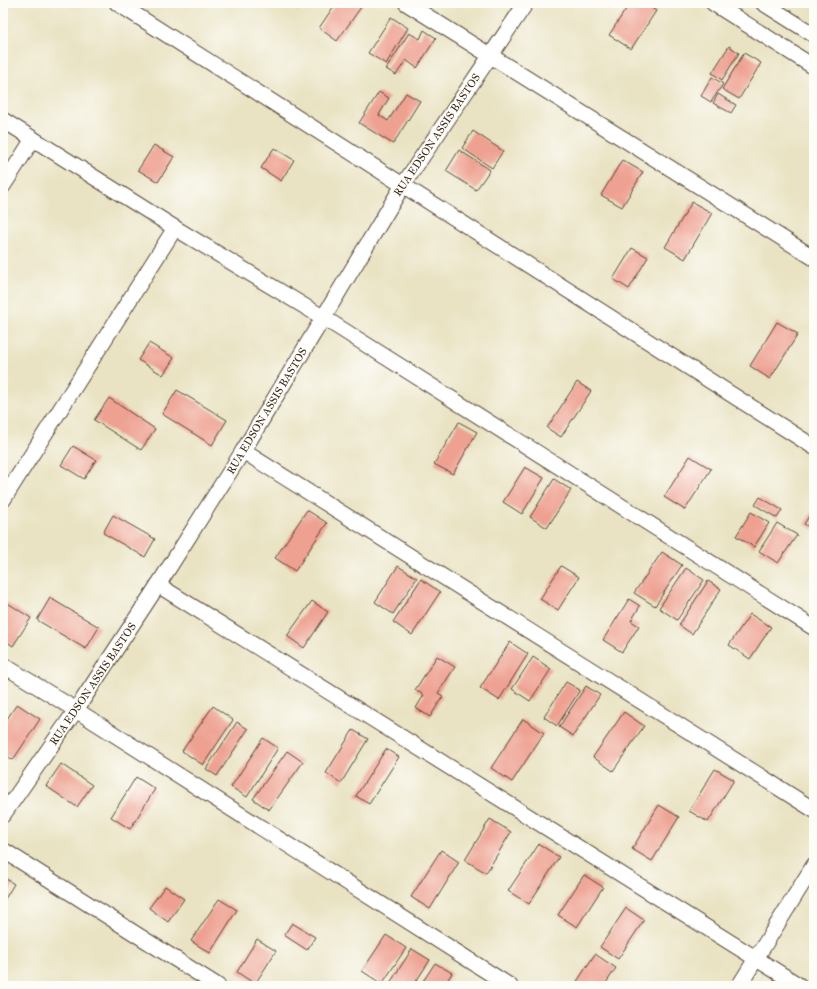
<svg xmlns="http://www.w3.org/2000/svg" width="817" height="989" font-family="'IM FELL Great Primer',serif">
	<rect width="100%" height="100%" fill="#fdfcf7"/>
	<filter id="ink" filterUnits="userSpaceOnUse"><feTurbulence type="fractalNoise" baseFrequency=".025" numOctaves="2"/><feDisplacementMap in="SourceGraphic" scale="8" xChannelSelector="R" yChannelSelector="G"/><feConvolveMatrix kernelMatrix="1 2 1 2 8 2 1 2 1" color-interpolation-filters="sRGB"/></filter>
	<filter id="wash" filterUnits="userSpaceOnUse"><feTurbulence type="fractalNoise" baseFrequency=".012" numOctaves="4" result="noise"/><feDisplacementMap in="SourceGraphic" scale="16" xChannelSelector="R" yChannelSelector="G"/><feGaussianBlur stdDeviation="0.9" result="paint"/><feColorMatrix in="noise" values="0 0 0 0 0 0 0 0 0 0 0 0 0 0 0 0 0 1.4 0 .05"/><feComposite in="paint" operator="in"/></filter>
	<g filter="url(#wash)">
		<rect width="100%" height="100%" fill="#e9e3c3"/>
		<g id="blocks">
			<g fill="#eea091">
				<path d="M287 3H302L297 10Z"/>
				<path d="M336 3H364L337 41 319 28Z"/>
				<path d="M630 3H644L656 11 631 49 609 35Z"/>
				<path d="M648 3H660L657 8Z"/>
				<path d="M391 17 408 28 386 64 368 53Z"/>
				<path d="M424 30 436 38 417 68 406 60 396 75 386 69 409 33 420 39Z"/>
				<path d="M729 46 739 53 722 80 712 73Z"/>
				<path d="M744 53 761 63 739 99 722 89Z"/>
				<path d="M712 77 723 84 711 102 701 96Z"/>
				<path d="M379 92 389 98 379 115 388 121 406 93 420 101 393 144 359 123Z"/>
				<path d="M718 94 736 105 731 113 713 103Z"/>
				<path d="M473 131 503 151 492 168 462 148Z"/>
				<path d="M154 145 174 157 158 182 138 170Z"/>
				<path d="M274 148 294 160 281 181 261 168Z"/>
				<path d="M459 150 490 170 476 190 446 171Z"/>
				<path d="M622 160 643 172 622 207 601 195Z"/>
				<path d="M692 202 712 213 685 259 665 247Z"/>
				<path d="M632 248 648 257 629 289 613 279Z"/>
				<path d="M777 322 798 334 770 379 750 366Z"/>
				<path d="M149 343 174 358 163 375 138 360Z"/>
				<path d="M577 382 591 391 561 437 547 428Z"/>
				<path d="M177 390 227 420 212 445 162 414Z"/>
				<path d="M109 398 155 429 141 450 94 420Z"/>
				<path d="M459 422 477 432 453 474 434 464Z"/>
				<path d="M73 446 96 460 84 479 61 465Z"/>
				<path d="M690 456 711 469 685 510 664 497Z"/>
				<path d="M525 467 544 478 522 514 503 502Z"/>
				<path d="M554 479 571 490 547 528 530 517Z"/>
				<path d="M760 497 782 510 777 518 755 505Z"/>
				<path d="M814 508V530L804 524Z"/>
				<path d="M307 510 327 523 295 571 275 558Z"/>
				<path d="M751 512 769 523 754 547 736 536Z"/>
				<path d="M113 515 155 539 145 557 103 533Z"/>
				<path d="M777 523 797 535 778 563 759 551Z"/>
				<path d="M662 552 682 565 655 606 634 593Z"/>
				<path d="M398 566 417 578 393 614 375 602Z"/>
				<path d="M561 566 579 577 558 610 540 599Z"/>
				<path d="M686 568 704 580 677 620 659 608Z"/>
				<path d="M421 579 440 592 412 635 393 622Z"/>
				<path d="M708 581 721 589 692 634 679 625Z"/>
				<path d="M50 598 99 627 86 649 37 620Z"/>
				<path d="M629 599 640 606 631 621 639 626 622 652 603 640Z"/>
				<path d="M3 600 31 618 13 646 3 639Z"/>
				<path d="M312 601 328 612 304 648 287 636Z"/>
				<path d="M750 614 771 627 750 659 729 645Z"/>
				<path d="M510 642 528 654 499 700 480 688Z"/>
				<path d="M437 656 455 667 438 693 443 696 430 717 416 708 424 695 415 690Z"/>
				<path d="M533 657 551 669 530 701 512 689Z"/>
				<path d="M566 682 580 690 557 726 544 717Z"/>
				<path d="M586 686 600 695 573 736 559 727Z"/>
				<path d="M17 704 40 719 13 760 3 754V725Z"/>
				<path d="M213 706 233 720 203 765 182 751Z"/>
				<path d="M624 712 644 726 613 771 593 757Z"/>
				<path d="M523 719 544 733 512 782 491 768Z"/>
				<path d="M237 722 248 729 217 776 206 769Z"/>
				<path d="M353 730 368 739 341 783 326 773Z"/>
				<path d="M263 738 278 748 247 797 231 787Z"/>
				<path d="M386 749 399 757 369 804 356 796Z"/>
				<path d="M287 751 303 762 269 810 253 799Z"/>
				<path d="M61 764 92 785 77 807 46 786Z"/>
				<path d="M715 769 734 780 708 822 689 811Z"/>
				<path d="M136 777 155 789 130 829 111 817Z"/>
				<path d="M659 805 679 817 652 861 632 849Z"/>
				<path d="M490 819 511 832 486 873 465 860Z"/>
				<path d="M539 844 559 857 529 904 508 891Z"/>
				<path d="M441 850 459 862 430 909 411 897Z"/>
				<path d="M584 875 603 887 577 927 558 915Z"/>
				<path d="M3 877 14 884 3 902Z"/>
				<path d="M165 886 184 899 168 922 149 908Z"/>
				<path d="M219 899 237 910 210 953 191 941Z"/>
				<path d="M626 908 644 920 618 959 600 947Z"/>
				<path d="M292 923 315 937 307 950 284 935Z"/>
				<path d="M386 935 406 948 382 984 362 971Z"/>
				<path d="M257 939 276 951 255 984 237 972Z"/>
				<path d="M412 949 430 960 413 986H388Z"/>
				<path d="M595 954 616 968 604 986H574Z"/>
				<path d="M435 963 452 973 444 986H420Z"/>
			</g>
		</g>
	</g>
	<g filter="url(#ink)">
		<use href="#blocks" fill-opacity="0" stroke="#554637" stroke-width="1"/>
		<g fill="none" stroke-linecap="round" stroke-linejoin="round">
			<defs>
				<g id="minor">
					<path d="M117 3 814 447"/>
					<path d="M406 3 814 258"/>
					<path d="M713 3 814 67"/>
					<path d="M763 3 814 35"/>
					<path d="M3 120 175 228 324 318 814 628"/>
					<path d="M3 186 33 139"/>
					<path d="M243 451 814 810"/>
					<path d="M3 500 175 228"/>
					<path d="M158 585 800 986"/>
					<path d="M3 665 76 710 510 986"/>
					<path d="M3 815 76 710 158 585 243 451 403 185 526 3"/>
					<path d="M3 850 218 986"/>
					<path d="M739 986 814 865"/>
				</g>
			</defs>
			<use href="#minor" stroke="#554637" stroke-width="17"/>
			<use href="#minor" stroke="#fff" stroke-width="15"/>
		</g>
	</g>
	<g text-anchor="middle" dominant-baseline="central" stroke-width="3.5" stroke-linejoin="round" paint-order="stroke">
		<g font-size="11" fill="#3b2a1e" stroke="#fdfcf7">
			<text transform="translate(437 135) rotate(-56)">RUA EDSON ASSIS BASTOS</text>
			<text transform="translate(267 411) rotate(-59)">RUA EDSON ASSIS BASTOS</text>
			<text transform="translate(93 684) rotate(-56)">RUA EDSON ASSIS BASTOS</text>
		</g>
	</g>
	<rect width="817" height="989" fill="none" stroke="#fdfcf7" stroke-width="16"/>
</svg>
